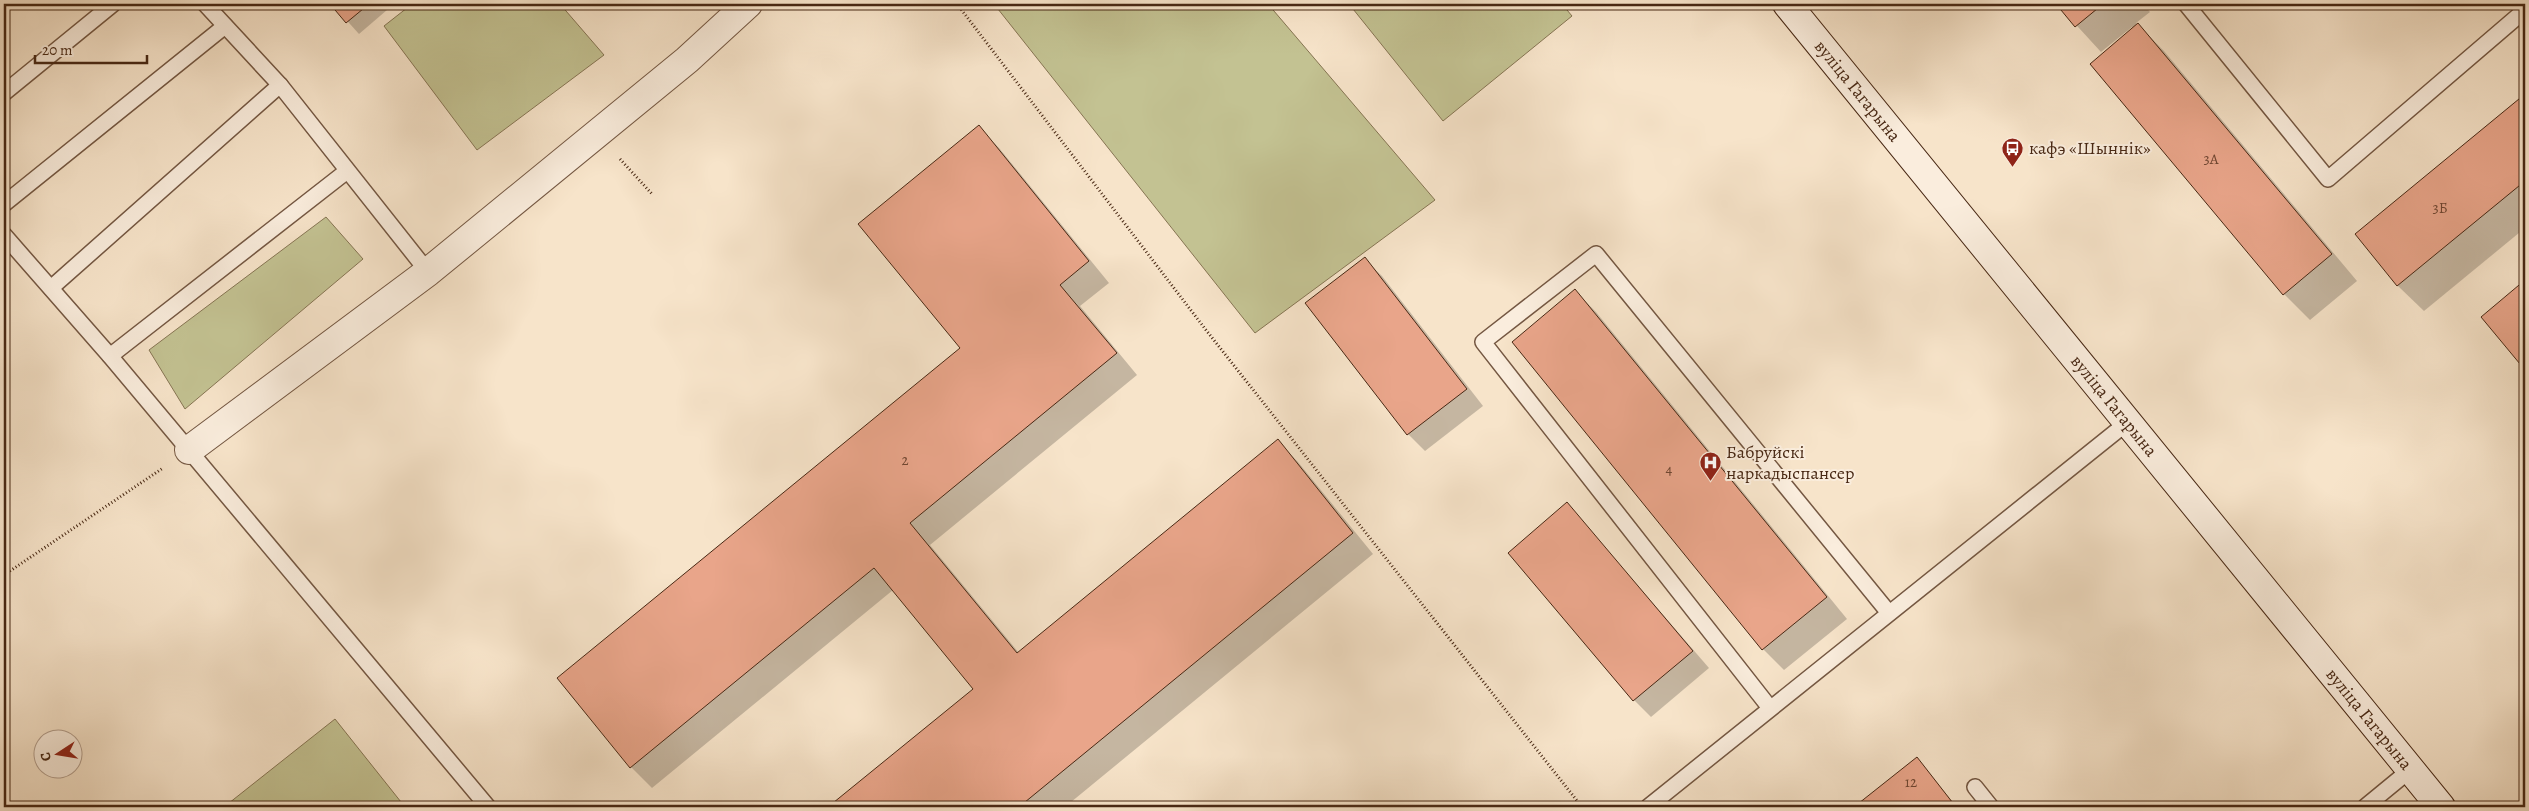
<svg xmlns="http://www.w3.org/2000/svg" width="2529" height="811" font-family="Alegreya,serif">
	<rect width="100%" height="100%" fill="#f7e4ca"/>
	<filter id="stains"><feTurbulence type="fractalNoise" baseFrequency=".004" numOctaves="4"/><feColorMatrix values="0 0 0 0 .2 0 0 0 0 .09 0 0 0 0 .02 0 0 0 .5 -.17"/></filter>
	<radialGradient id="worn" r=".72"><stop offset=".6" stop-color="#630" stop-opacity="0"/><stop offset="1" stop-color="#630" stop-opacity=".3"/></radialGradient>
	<g fill="#c3c292" stroke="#867553">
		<path d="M412 4H560L604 55 477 150 384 26Z"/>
		<path d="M994 4H1268L1435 200 1255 333Z"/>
		<path d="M1349 4H1562L1572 16 1443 121Z"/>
		<path d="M326 217 363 259 185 409 149 350Z"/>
		<path d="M335 719 405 807H224Z"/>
	</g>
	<g fill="#0003">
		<path d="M332 4H394L359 34Z"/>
		<path d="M2057 4H2143L2150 12 2136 23 2164 51 2357 281 2310 320 2284 294 2091 64 2134 28 2132 27 2101 52Z"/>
		<path d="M2525 95V228L2424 311 2398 286 2357 234Z"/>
		<path d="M978 127 999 148 1109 283 1080 306 1137 375 930 545 1019 653 1277 441 1298 462 1373 554 1065 807H830L974 689 893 590 652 788 631 767 961 348Z"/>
		<path d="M1364 259 1382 276 1483 406 1425 451 1408 434Z"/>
		<path d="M2525 281V368L2483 317Z"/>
		<path d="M1575 291 1596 312 1847 619 1784 670 1763 649 1513 342Z"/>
		<path d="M1567 504 1709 668 1651 717 1634 700Z"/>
		<path d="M1917 759 1957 807H1856Z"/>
	</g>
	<g fill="#e9a58a" stroke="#482814">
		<path d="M330 4H369L346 23Z"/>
		<path d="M2056 4H2103L2075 27Z"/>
		<path d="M2138 23 2332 254 2283 295 2090 64Z"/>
		<path d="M2525 94V181L2397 286 2355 234Z"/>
		<path d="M979 125 1089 261 1060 285 1117 353 910 523 1017 653 1278 439 1353 533 1019 807H828L973 689 874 568 630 768 557 678 960 348 858 224Z"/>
		<path d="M1365 257 1467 389 1407 435 1305 303Z"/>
		<path d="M2525 280V370L2481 317Z"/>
		<path d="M1575 289 1827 597 1762 650 1512 342Z"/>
		<path d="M1567 502 1693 651 1633 701 1508 553Z"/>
		<path d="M1917 757 1956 807H1854Z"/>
	</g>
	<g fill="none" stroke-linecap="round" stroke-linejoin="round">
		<defs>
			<g id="service">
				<path d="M205 4 280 85 428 272"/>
				<path d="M2186 4 2328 179 2525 10"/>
				<path d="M4 93 113 4"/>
				<path d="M4 204 225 26"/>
				<path d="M4 235 110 356 488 807"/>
				<path d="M51 288 280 85"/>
				<path d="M110 356 347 171"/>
				<path d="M1770 708 1483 342 1596 254 1889 613"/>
				<path d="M1975 787 1991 807"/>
				<path d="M1648 807 2128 422"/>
				<path d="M2365 807 2410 770"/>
			</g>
			<path id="minor" d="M189 450 428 272 687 60 748 4"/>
			<g id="secondary">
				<path id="s1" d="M1787 4 2441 807"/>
			</g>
		</defs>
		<use href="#service" stroke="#745742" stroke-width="18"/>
		<use href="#minor" stroke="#745742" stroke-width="30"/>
		<use href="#secondary" stroke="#482814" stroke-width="30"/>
		<g stroke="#482814" stroke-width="3" stroke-dasharray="1 2.5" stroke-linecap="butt">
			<path d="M957 4 1206 330 1582 807"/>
			<path d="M620 159 652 194"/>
			<path d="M4 575 163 468"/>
		</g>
		<use href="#service" stroke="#faeddd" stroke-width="15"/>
		<use href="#minor" stroke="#faeddd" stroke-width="28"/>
		<use href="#secondary" stroke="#faeddd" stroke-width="28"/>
	</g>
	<defs>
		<symbol id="bus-pin" viewBox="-11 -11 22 30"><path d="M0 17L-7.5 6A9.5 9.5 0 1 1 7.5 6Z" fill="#8f2418" stroke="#faeddd"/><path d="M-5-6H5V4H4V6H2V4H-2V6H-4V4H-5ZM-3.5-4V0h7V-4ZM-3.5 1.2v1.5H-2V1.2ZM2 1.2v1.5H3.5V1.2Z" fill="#fff"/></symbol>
		<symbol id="hospital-pin" viewBox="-11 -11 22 30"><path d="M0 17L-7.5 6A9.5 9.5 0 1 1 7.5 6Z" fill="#8f2418" stroke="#faeddd"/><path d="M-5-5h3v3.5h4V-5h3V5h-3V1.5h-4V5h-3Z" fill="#fff"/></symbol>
	</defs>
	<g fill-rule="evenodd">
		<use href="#bus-pin" x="2000" y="136" width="25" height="34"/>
		<use href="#hospital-pin" x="1698" y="450" width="25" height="34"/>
	</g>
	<g text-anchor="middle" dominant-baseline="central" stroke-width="4" stroke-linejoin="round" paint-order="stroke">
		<g font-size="15" fill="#704732">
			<text x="2211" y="159">3А</text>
			<text x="2440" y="208">3Б</text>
			<text x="905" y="460">2</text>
			<text x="1669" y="469">4</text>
			<text x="1911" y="782">12</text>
		</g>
		<g font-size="18" fill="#482814" stroke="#faeddd">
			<text stroke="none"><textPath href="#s1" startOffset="112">вуліца Гагарына</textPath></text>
			<text stroke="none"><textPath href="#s1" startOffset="518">вуліца Гагарына</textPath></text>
			<text stroke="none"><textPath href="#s1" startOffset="922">вуліца Гагарына</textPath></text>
		</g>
		<g font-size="18" fill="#482814" stroke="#faeddd" text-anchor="start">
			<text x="2029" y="148">кафэ «Шыннік»</text>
			<text x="1726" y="452">Бабруйскі<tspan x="1726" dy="21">наркадыспансер</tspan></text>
		</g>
	</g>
	<rect width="2529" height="811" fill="none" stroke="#f7e4ca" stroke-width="20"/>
	<rect x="5" y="5" width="2519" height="801" fill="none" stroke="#482814" stroke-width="2.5"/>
	<rect x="10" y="10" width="2509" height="791" fill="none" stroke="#482814"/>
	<g transform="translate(58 754) rotate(258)"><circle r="24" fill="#faeddd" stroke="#b39e8d"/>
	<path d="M0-4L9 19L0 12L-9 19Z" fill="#8f2418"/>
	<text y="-8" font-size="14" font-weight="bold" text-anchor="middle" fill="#482814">С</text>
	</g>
	<path d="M35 55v8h112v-8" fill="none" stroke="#482814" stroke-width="2.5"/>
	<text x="42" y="55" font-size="15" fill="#482814" stroke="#faeddd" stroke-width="4" paint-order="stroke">20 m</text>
	<rect width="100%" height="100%" filter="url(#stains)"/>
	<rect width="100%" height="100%" fill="url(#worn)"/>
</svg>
